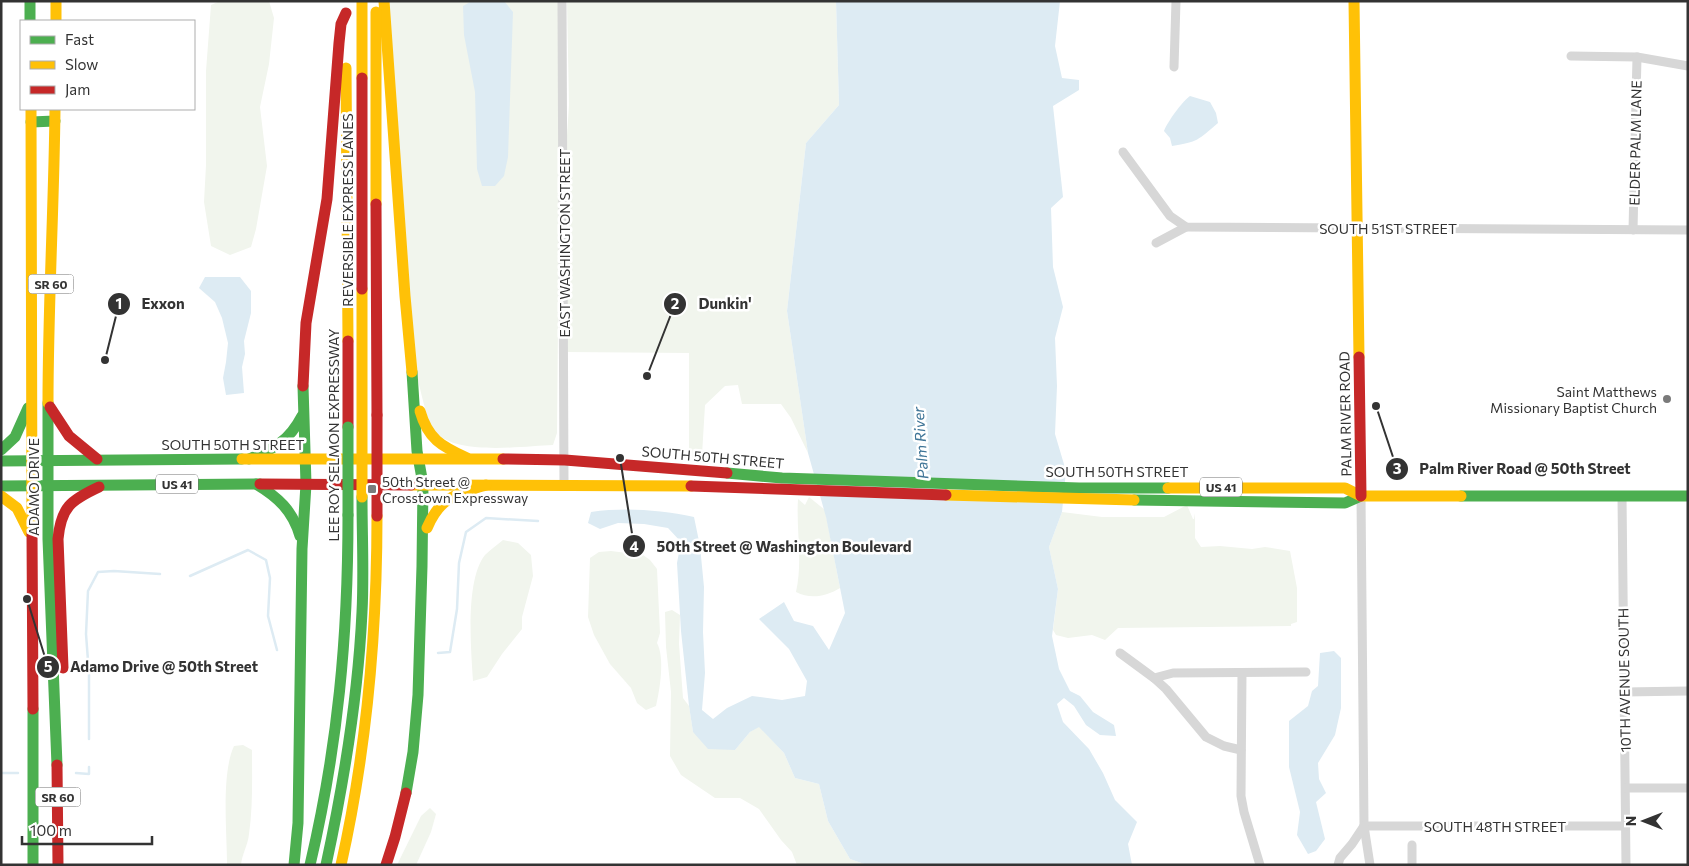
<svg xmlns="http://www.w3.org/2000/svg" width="1689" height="866" font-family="Commissioner,sans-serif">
	<rect width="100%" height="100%" fill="#fff"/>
	<g fill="#f1f5ed">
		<path d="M220 1H269L274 18 269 64 260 107 267 166 256 229 251 247 230 255 211 246 204 202 206 165V71L211 5Z"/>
		<path d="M386 1H561C561 145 558 289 557 433L553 445C522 446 458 456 435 432 427 424 420 386 416 373Z"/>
		<path d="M567 1H836L839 105 806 143 787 311 808 453 791 418 781 404H742L738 385 725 386 705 405 702 455 689 461V353L565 352V145L567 135 569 105Z"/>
		<path d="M809 497 825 510 840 588C827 596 811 600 796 592 803 561 796 530 798 499L805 505Z"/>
		<path d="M1187 505 1193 519H1194L1195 513V538L1201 547 1220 546 1252 549 1265 547 1290 551 1297 588V622L1291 624V626L1118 628 1105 640 1092 635 1068 638 1056 635 1053 630 1058 589 1049 547 1062 512 1102 517H1164Z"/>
		<path d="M503 540 518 543 531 555 533 576 522 617V629L502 654 487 677 473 681C471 649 465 580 485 555 490 550 497 545 503 540Z"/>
		<path d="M611 551 643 555 650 560 657 569 660 633 657 643C665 658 660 689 656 706L646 710 637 703 631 688 610 664 594 635 588 617 590 558 599 552Z"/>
		<path d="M672 610 680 615 679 644 683 698 689 706 693 732 735 750 750 732 759 726 784 753 795 778 819 784 828 821 850 859 867 865H797L792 852 781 840 759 809 740 798H715L681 775 670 756 671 692 666 647 665 612Z"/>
		<path d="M243 745 252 750C252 778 253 807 249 834 248 845 242 854 241 865H227C227 832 221 774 234 746Z"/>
		<path d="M430 808 436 814 431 832 416 865H397L421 816Z"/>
	</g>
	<g fill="#ddebf3">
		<path d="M472 1H504L513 12 508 157 504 176 495 186H482L477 169 475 92 464 35 463 6Z"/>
		<path d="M836 1H1060L1055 46 1062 78 1079 80V90L1053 106 1063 197 1051 208 1053 267 1063 307 1055 338 1057 386 1055 434 1066 471 1062 512 1049 547 1058 589 1052 636 1059 669 1070 691 1080 696 1093 712 1114 725 1116 736 1100 735 1086 725 1074 706 1064 698 1057 704 1063 722 1089 749 1103 773 1115 800 1137 822 1128 844 1132 865H867L850 859 828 821 819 784 795 778 784 753 759 727 750 732 735 750 708 749 693 732 689 706 681 631 677 563 681 542 668 528 644 524 618 523 600 529 588 523 591 512C626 507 660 510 694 517L700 546 704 587 703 632 705 673 702 710 713 719 727 708 752 696 782 700 805 696 807 681 789 649 759 619 784 602 794 621 813 626 829 650 845 613 826 517 808 453 787 311 806 143 839 105Z"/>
		<path d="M1190 96 1210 102 1216 113 1218 123C1198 140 1198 142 1172 146L1170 138 1164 131C1168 121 1182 102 1190 96Z"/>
		<path d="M205 277H240L251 291V313L244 341 245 354 242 367 244 393 226 395 223 378 226 362 228 343 222 318 215 302 199 288Z"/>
		<path d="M1334 651 1341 658V708L1335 735 1318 763 1319 779 1326 793 1316 802 1325 839 1316 851 1308 854 1297 835 1300 812 1289 767V721L1308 706 1312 691 1318 686 1320 653Z"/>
	</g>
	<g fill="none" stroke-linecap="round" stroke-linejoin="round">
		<g stroke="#ddebf3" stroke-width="2.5">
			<path d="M190 576 248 550 266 560 270 578 268 616 277 650"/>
			<path d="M438 653 450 652 457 609 459 563 466 532 486 518 538 521"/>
			<path d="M89 739V674L86 634 88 591 98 572 114 571 160 574"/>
			<path d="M1 773H18"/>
			<path d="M76 773 89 774V767"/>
		</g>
		<g stroke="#d7d7d7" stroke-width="9">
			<path d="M562 1 564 485"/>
			<path d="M1571 56 1637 57 1688 66"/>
			<path d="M1174 67 1176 1"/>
			<path d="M1123 152 1170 216 1186 227 1688 230"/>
			<path d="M1633 230 1637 57"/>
			<path d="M1156 243 1186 227"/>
			<path d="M1361 496 1364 826 1370 865"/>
			<path d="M1622 496 1626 865"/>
			<path d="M1120 653 1154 678 1166 689 1206 737 1224 746 1241 750"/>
			<path d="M1242 673 1241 796 1244 812 1260 865"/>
			<path d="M1154 678 1173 673 1306 672"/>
			<path d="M1624 692 1688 691"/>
			<path d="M1626 788H1688"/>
			<path d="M1364 826H1626"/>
			<path d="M1412 845V865"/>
			<path d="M1338 865 1340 858 1352 844 1364 826"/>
		</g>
		<g stroke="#4caf50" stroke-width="11">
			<path d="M30 1V21"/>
			<path d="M31 122 55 121"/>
			<path d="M48 403V539L57 765"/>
			<path d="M1 450 15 437 28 408"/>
			<path d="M249 459C275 448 289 441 302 416"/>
			<path d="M1 461 242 459"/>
			<path d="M727 473 782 478 1079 488H1168"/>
			<path d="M256 484C278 497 293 511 300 536"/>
			<path d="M1 486 260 484"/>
			<path d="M1461 496H1688"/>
			<path d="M1134 500 1345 503 1361 496"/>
			<path d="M33 709V865"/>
			<path d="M406 793 413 752 418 695 422 566 423 484 417 451 412 372"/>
			<path d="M294 865 298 823 302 549 306 484 303 386"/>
			<path d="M310 865C338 746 348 637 348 515"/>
		</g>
		<g stroke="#ffc107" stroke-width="11">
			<path d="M56 1V21"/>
			<path d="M384 1 405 296 412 372"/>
			<path d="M1354 1 1359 357"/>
			<path d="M376 12V204"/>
			<path d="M346 68 348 341"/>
			<path d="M31 109 32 532"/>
			<path d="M48 403C48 305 54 207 55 109"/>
			<path d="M420 411C428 439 441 446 467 458"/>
			<path d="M242 459H503"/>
			<path d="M411 485 691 486"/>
			<path d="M1168 488H1345L1361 496H1461"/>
			<path d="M946 495 1134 500"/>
			<path d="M1 496 17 508 29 532"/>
			<path d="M427 528C440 497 456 494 486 485"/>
			<path d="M341 865C367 749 377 635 377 516"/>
		</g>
		<g stroke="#c62828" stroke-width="11">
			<path d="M376 204 377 415"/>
			<path d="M348 341V427"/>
			<path d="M1359 357 1361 496"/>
			<path d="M303 386 306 323 327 199 339 43 341 24 346 13"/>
			<path d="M50 407 69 436 97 459"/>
			<path d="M503 459 565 460 727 473"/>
			<path d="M260 484 411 485"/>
			<path d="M691 486 946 495"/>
			<path d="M32 532 33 709"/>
			<path d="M63 668 58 539C61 507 71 500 99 487"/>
			<path d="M57 765 58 865"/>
			<path d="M386 865 395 837 406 793"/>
		</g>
		<g stroke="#4caf50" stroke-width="11">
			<path d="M348 427V515"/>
			<path d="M326 865C344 782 358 697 362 612 364 574 362 535 362 497"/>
		</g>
		<g stroke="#ffc107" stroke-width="11">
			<path d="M362 1V78"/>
			<path d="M362 289V497"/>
		</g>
		<g stroke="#c62828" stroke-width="11">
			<path d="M362 78V289"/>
			<path d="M377 415V516"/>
		</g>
	</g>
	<g fill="#7a7a7a" stroke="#fff" stroke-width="2">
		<circle cx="1667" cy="399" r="5"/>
		<rect x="367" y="484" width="10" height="10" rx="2.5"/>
	</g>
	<g text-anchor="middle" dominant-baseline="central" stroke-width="5" stroke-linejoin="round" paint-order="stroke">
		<g fill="#fff" stroke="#707070" stroke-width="1">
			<rect x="28.5" y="274.5" width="45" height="19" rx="4"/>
			<rect x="156" y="474.5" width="42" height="19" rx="4"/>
			<rect x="1200" y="477.5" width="42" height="19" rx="4"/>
			<rect x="35.5" y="787.5" width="45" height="19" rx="4"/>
		</g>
		<g font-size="12" font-weight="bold" fill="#333">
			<text x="51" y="284">SR 60</text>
			<text x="177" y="484">US 41</text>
			<text x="1221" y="487">US 41</text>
			<text x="58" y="797">SR 60</text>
		</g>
		<g font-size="14" fill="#333" stroke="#fff">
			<text transform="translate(1635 143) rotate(-89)">ELDER PALM LANE</text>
			<text transform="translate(347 210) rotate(-90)">REVERSIBLE EXPRESS LANES</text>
			<text x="1388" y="228">SOUTH 51ST STREET</text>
			<text transform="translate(564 243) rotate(-90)">EAST WASHINGTON STREET</text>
			<text transform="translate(1345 414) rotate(-91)">PALM RIVER ROAD</text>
			<text transform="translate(333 435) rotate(-90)">LEE ROY SELMON EXPRESSWAY</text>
			<text x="233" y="444">SOUTH 50TH STREET</text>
			<text transform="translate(713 457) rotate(5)">SOUTH 50TH STREET</text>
			<text x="1117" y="471">SOUTH 50TH STREET</text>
			<text transform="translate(33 487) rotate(-90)">ADAMO DRIVE</text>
			<text transform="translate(1624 680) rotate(-91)">10TH AVENUE SOUTH</text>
			<text x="1495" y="826">SOUTH 48TH STREET</text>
		</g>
		<g font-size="14" fill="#333" stroke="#fff" text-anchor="end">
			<text x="1657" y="391">Saint Matthews<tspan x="1657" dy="16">Missionary Baptist Church</tspan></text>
			<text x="382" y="481" text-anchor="start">50th Street @<tspan x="382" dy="16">Crosstown Expressway</tspan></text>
		</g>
		<g font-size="15" font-style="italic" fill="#3f7597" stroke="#fff">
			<text transform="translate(920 443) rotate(-94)">Palm River</text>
		</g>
	</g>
	<path fill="none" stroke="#333" stroke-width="2" d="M105 360L119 304M647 376L675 304M1376 406L1397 469M620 458L634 546M27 599L48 667"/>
	<g fill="#333" stroke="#fff" stroke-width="2">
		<circle cx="105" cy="360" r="5"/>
		<circle cx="647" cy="376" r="5"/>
		<circle cx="1376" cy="406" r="5"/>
		<circle cx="620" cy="458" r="5"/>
		<circle cx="27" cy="599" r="5"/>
		<circle cx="119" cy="304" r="12"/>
		<circle cx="675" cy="304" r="12"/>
		<circle cx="1397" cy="469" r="12"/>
		<circle cx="634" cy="546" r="12"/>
		<circle cx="48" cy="667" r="12"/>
	</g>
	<g font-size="15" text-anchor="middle" font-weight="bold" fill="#fff">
		<text x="119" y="309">1</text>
		<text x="675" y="309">2</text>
		<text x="1397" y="474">3</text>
		<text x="634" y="552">4</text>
		<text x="48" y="672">5</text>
	</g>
	<g font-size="15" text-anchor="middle" font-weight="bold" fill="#333" stroke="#fff" stroke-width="5" stroke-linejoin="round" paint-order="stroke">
		<text x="163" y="309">Exxon</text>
		<text x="725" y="309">Dunkin'</text>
		<text x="1525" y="474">Palm River Road @ 50th Street</text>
		<text x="784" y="552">50th Street @ Washington Boulevard</text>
		<text x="164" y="672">Adamo Drive @ 50th Street</text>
	</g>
	<rect width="1689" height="866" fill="none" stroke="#333333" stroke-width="5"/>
	<rect x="20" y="20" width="175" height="90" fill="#ffffff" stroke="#adadad"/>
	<rect x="30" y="36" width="25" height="8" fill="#4caf50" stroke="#adadad"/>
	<text x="65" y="45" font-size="15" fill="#333333">Fast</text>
	<rect x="30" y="61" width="25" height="8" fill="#ffc107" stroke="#adadad"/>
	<text x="65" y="70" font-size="15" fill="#333333">Slow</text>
	<rect x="30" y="86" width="25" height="8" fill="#c62828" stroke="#adadad"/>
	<text x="65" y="95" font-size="15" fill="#333333">Jam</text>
	<g transform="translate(1644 821) rotate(270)" stroke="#ffffff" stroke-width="4" paint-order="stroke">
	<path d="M0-4L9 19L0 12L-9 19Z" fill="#333333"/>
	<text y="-8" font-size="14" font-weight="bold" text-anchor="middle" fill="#333333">N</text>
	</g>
	<path d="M22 836v8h130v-8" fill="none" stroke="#333333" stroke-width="2.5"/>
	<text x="30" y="836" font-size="15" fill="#333333" stroke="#ffffff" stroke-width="4" paint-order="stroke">100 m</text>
</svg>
